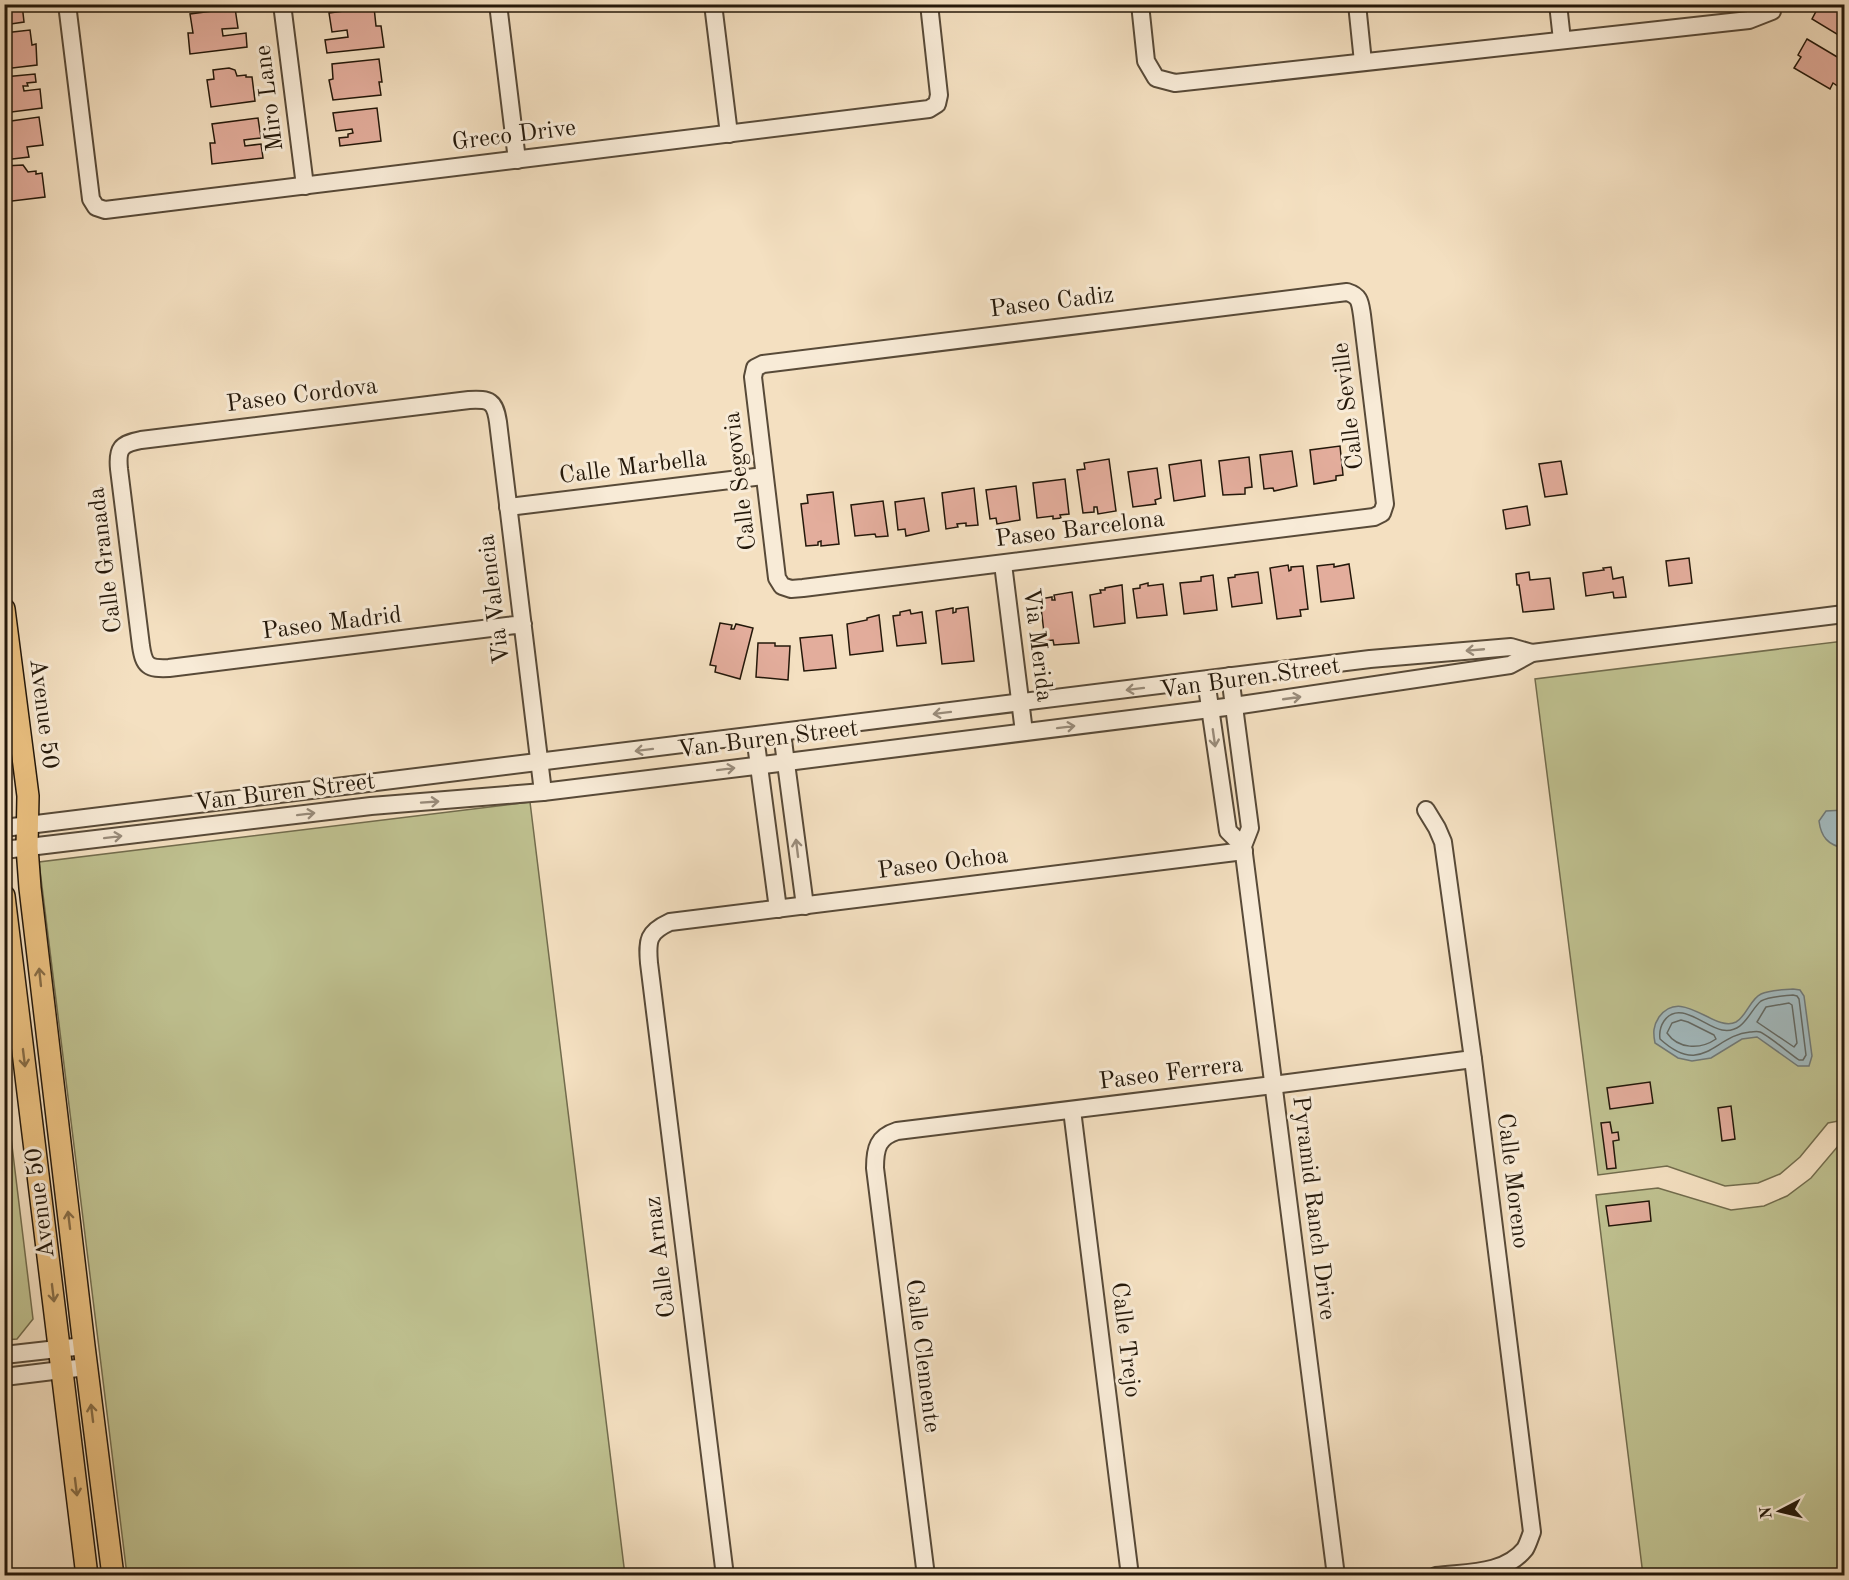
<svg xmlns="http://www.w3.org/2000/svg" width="1849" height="1580" font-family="'Old Standard TT',serif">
	<rect width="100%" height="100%" fill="#f4e0c1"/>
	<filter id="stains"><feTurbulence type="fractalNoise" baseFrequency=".00333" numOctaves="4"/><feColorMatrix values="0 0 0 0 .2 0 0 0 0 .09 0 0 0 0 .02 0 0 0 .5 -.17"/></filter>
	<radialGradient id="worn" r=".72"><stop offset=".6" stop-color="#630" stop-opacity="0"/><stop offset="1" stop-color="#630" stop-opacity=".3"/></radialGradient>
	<g fill="#bfc190" stroke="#726c4d" stroke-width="1.5">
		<path d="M1844 641V1120L1828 1123 1800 1157 1780 1174 1758 1183 1725 1186 1667 1166 1598 1175 1535 679Z"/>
		<path d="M530 802 625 1575H127L39 862Z"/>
		<path d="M5 1088 33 1319 17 1339 5 1340Z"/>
		<path d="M1844 1139V1575H1643L1596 1195 1658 1188 1731 1210 1764 1206 1787 1196 1811 1178Z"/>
	</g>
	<g fill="#a2babf" stroke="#707977" stroke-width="1.5">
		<path d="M1844 810V848C1828 845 1821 837 1819 821L1826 811Z"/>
		<path d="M1793 989 1800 990 1804 996 1812 1056 1809 1066H1798L1757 1037 1742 1039 1711 1058 1692 1061 1678 1058 1655 1043C1653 1033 1653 1026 1659 1017 1682 986 1714 1033 1736 1022 1747 1016 1750 999 1761 994 1770 990 1783 990 1793 989Z"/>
	</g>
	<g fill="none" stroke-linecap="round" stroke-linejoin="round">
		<g stroke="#636964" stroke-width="1.5">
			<path d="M1793 995 1797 996 1799 999 1806 1055 1803 1060H1799C1790 1054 1768 1035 1760 1032 1757 1031 1753 1032 1750 1032 1714 1035 1703 1078 1660 1039 1659 1032 1660 1027 1664 1021 1679 999 1705 1027 1722 1030 1744 1034 1749 1011 1761 1001 1769 996 1784 996 1793 995Z"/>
			<path d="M1789 1003 1792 1005 1797 1043 1794 1047 1757 1022 1766 1007Z"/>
			<path d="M1681 1020 1688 1022 1714 1035 1716 1039C1700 1050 1678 1049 1667 1033L1672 1023Z"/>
		</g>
	</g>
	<g fill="#e3ad9c" stroke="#24180a" stroke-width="1.5">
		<path d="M4 4H22L24 22 4 25Z"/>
		<path d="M1820 4H1844V28L1840 36 1812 19Z"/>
		<path d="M374 7 376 26H381L384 47 327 53 325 40 348 37 347 30 332 32 329 13Z"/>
		<path d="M235 8 238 28 222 29 223 36 246 33 247 47 190 54 188 33H193L190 14Z"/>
		<path d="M30 30 32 45 36 44 37 65 4 69V33Z"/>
		<path d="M1807 39 1844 61V77L1839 87 1833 83 1830 89 1794 68 1801 57 1798 55Z"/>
		<path d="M379 59 382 82H379L381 95 333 100 329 80 333 79 332 64Z"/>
		<path d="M229 68 235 70 237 76 246 75V77H252L255 101 211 107 207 80 214 79 213 70Z"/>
		<path d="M35 74 36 82 27 83 28 86H23L24 91 40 89 42 108 4 113V77Z"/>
		<path d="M377 108 381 141 340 146 339 138 348 137V134L353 133 352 129 336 131 333 113Z"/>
		<path d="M39 117 43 145 27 147 29 157 4 160V122Z"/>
		<path d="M258 118 261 138 244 140 245 146 261 144 263 158 212 164 210 143H215L212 124Z"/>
		<path d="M23 165 28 172 36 171V174L42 173 45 197 4 202V166Z"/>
		<path d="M1340 446 1343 475 1336 476V480L1314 484 1310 450Z"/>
		<path d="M1292 451 1297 486 1274 491 1273 488 1264 489 1260 455Z"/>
		<path d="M1249 457 1252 487 1245 488V494L1223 495 1219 461Z"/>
		<path d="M1109 459 1116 511 1098 514 1097 507H1094V512L1083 513 1077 470 1085 469 1084 463Z"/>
		<path d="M1201 460 1205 496 1174 501 1169 465Z"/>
		<path d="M1561 461 1567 494 1545 497 1539 464Z"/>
		<path d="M1157 468 1161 498 1155 500 1156 504 1133 507 1128 472Z"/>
		<path d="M1065 479 1069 514 1060 515 1061 518 1053 519V516L1037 518 1033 483Z"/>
		<path d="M1016 486 1020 520 997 524 996 518 990 519 986 490Z"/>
		<path d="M974 488 978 525 966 526V523L957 524 958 527 946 529 942 493Z"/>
		<path d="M833 492 839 544 821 546V541L818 542V545L806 546 801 504 808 503 807 495Z"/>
		<path d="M924 498 929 531 906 536 905 529 898 530 895 502Z"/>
		<path d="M883 501 888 536 876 537 875 534 855 536 851 505Z"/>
		<path d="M1527 506 1530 525 1506 529 1503 510Z"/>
		<path d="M1689 558 1692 583 1669 586 1666 561Z"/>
		<path d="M1334 564V567L1349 564 1354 598 1321 602 1317 566Z"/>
		<path d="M1288 565 1289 571 1291 570V567L1303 566 1308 609 1300 610 1301 616 1277 619 1270 568Z"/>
		<path d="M1611 567 1613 579 1623 577 1626 597 1614 598 1613 592 1586 596 1583 573 1604 570 1603 568Z"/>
		<path d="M1258 572 1262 603 1232 607 1228 578 1235 577V575Z"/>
		<path d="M1529 572 1530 580 1550 578 1554 609 1523 612 1519 585H1517L1516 574Z"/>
		<path d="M1213 575 1217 610 1184 614 1180 583 1201 581V577Z"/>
		<path d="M1148 583V586L1163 584 1167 615 1137 618 1133 589 1140 588V585Z"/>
		<path d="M1122 585 1125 623 1094 627 1090 595 1101 593 1100 590H1105V588Z"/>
		<path d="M1072 592 1079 643 1054 645 1053 640 1045 641 1040 599 1052 597V600H1055L1054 595Z"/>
		<path d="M968 607 974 661 942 664 936 611 953 608V613L956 612V609Z"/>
		<path d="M910 610 911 614 922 612 926 643 897 646 893 616 900 615V612Z"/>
		<path d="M879 615 883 651 850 655 847 624 867 620V618Z"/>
		<path d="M720 623 732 625 731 629H734L736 624 753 628 740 679 715 672 716 666 710 665Z"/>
		<path d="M832 635 836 668 804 671 800 638Z"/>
		<path d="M758 643H775V646H790L788 680 756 677Z"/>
		<path d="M1650 1082 1653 1103 1610 1109 1607 1088Z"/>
		<path d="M1731 1106 1735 1139 1722 1141 1718 1108Z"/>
		<path d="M1610 1122 1612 1133 1618 1132 1619 1140 1613 1141 1616 1168 1607 1169 1601 1123Z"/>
		<path d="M1649 1201 1651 1221 1609 1226 1606 1206Z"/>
	</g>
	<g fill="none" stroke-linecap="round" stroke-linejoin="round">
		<defs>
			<g id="minor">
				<path d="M67 4 91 199 96 207 105 210 929 109 937 104 939 95 929 4"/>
				<path d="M282 4 305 186"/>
				<path d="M498 4 517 160"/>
				<path d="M713 4 729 134"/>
				<path d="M1140 4 1146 61 1156 78 1175 83 1749 20 1772 11 1771 4"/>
				<path d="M1357 4 1363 62"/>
				<path d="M1558 4 1562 40"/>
				<path d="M1347 292C1360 296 1360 302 1362 315L1385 504 1382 513 1374 517 803 588 791 589 782 586 777 578 753 377 755 368 763 364Z"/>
				<path d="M508 507 764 476"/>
				<path d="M1003 564 1024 732"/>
				<path d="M523 624 169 668C148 669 144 666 141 646L119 469C117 448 121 444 141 440L469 400C490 399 495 401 498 422L543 792"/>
				<path d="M1230 676 1250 828 1243 846 1336 1576"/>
				<path d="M1206 680 1228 831 1243 846"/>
				<path d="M782 733 805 906"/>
				<path d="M755 736 778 909"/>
				<path d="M1426 810 1437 828 1443 842 1473 1059 1532 1532C1530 1537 1528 1544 1525 1549 1504 1575 1466 1572 1436 1576"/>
				<path d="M4 828 1370 659 1511 647 1532 653"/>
				<path d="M4 850 371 806 543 792 787 762 1234 706 1510 665 1532 653 1844 614"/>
				<path d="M1072 1110 1130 1576"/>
				<path d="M4 1355 84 1346"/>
				<path d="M4 1377 86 1367"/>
				<path d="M725 1576 649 963C647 940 648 932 670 922L1244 851"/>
				<path d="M926 1576 875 1168C875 1148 878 1137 897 1131L1273 1085 1473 1059"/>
			</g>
			<g id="major">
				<path d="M4 609 28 796 27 847 30 888 84 1346 113 1576"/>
				<path d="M4 896 87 1576"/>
			</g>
		</defs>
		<use href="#minor" stroke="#584a38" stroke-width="20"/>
		<use href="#major" stroke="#24180a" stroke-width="24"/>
		<use href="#minor" stroke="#f8ebd7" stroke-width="16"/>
		<use href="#major" stroke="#eac080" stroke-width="21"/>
	</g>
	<defs><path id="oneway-shaft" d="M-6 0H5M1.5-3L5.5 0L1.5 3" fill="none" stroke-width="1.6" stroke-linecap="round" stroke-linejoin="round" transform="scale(1.5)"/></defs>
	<g stroke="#998c7b">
		<use href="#oneway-shaft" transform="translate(1475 650) rotate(175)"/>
		<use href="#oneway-shaft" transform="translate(1135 689) rotate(173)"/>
		<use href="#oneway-shaft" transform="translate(1292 698) rotate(-8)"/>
		<use href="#oneway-shaft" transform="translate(942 713) rotate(173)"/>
		<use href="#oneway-shaft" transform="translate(1066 727) rotate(-7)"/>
		<use href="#oneway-shaft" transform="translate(1214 738) rotate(82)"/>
		<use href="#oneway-shaft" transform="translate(644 750) rotate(173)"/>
		<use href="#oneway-shaft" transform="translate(726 769) rotate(-7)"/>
		<use href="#oneway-shaft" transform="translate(430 802) rotate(-4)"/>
		<use href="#oneway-shaft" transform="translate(306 814) rotate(-7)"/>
		<use href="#oneway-shaft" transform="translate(113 837) rotate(-7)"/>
		<use href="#oneway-shaft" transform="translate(797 848) rotate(-97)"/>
	</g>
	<g stroke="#876c45">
		<use href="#oneway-shaft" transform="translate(40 977) rotate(-96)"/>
		<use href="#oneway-shaft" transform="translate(24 1058) rotate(83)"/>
		<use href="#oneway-shaft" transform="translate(69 1220) rotate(-97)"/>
		<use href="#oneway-shaft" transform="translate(53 1293) rotate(83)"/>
		<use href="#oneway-shaft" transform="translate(92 1413) rotate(-97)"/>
		<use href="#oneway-shaft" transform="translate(76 1487) rotate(83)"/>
	</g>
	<g text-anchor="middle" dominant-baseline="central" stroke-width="6" stroke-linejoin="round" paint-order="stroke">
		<g font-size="24" fill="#24180a" stroke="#f8ebd7">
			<text transform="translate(270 98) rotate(-97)">Miro Lane</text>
			<text transform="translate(514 136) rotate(-7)">Greco Drive</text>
			<text transform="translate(1052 303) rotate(-7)">Paseo Cadiz</text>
			<text transform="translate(302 396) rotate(-7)">Paseo Cordova</text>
			<text transform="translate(1349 406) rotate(-97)">Calle Seville</text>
			<text transform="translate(633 468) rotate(-7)">Calle Marbella</text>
			<text transform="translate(741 481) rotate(-97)">Calle Segovia</text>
			<text transform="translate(1080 530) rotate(-7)">Paseo Barcelona</text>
			<text transform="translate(106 560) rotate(-97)">Calle Granada</text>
			<text transform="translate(495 599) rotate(-97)">Via Valencia</text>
			<text transform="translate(332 624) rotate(-7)">Paseo Madrid</text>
			<text transform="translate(1037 645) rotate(83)">Via Merida</text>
			<text transform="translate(1250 679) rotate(-8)">Van Buren Street</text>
			<text transform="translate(43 714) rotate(83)">Avenue 50</text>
			<text transform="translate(768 740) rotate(-7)">Van Buren Street</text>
			<text transform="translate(285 793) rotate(-7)">Van Buren Street</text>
			<text transform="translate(943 864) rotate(-7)">Paseo Ochoa</text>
			<text transform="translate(1171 1074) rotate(-7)">Paseo Ferrera</text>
			<text transform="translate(1512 1181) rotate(83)">Calle Moreno</text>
			<text transform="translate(41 1203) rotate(-97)">Avenue 50</text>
			<text transform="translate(1313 1208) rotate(83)">Pyramid Ranch Drive</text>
			<text transform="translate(661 1257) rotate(-97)">Calle Arnaz</text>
			<text transform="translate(1125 1340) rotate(83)">Calle Trejo</text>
			<text transform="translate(922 1356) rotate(83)">Calle Clemente</text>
		</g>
	</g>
	<rect width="1849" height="1580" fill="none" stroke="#f4e0c1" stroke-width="24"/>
	<rect x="6" y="6" width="1837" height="1568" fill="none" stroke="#24180a" stroke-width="3"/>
	<rect x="12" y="12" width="1825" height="1556" fill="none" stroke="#24180a" stroke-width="1.5"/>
	<g transform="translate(1780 1511) rotate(263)" stroke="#f8ebd7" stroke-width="4.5" paint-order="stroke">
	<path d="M0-4.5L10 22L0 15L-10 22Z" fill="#24180a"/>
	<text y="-9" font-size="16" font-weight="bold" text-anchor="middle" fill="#24180a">N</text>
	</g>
	<rect width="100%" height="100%" filter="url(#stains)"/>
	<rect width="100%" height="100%" fill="url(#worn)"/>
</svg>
